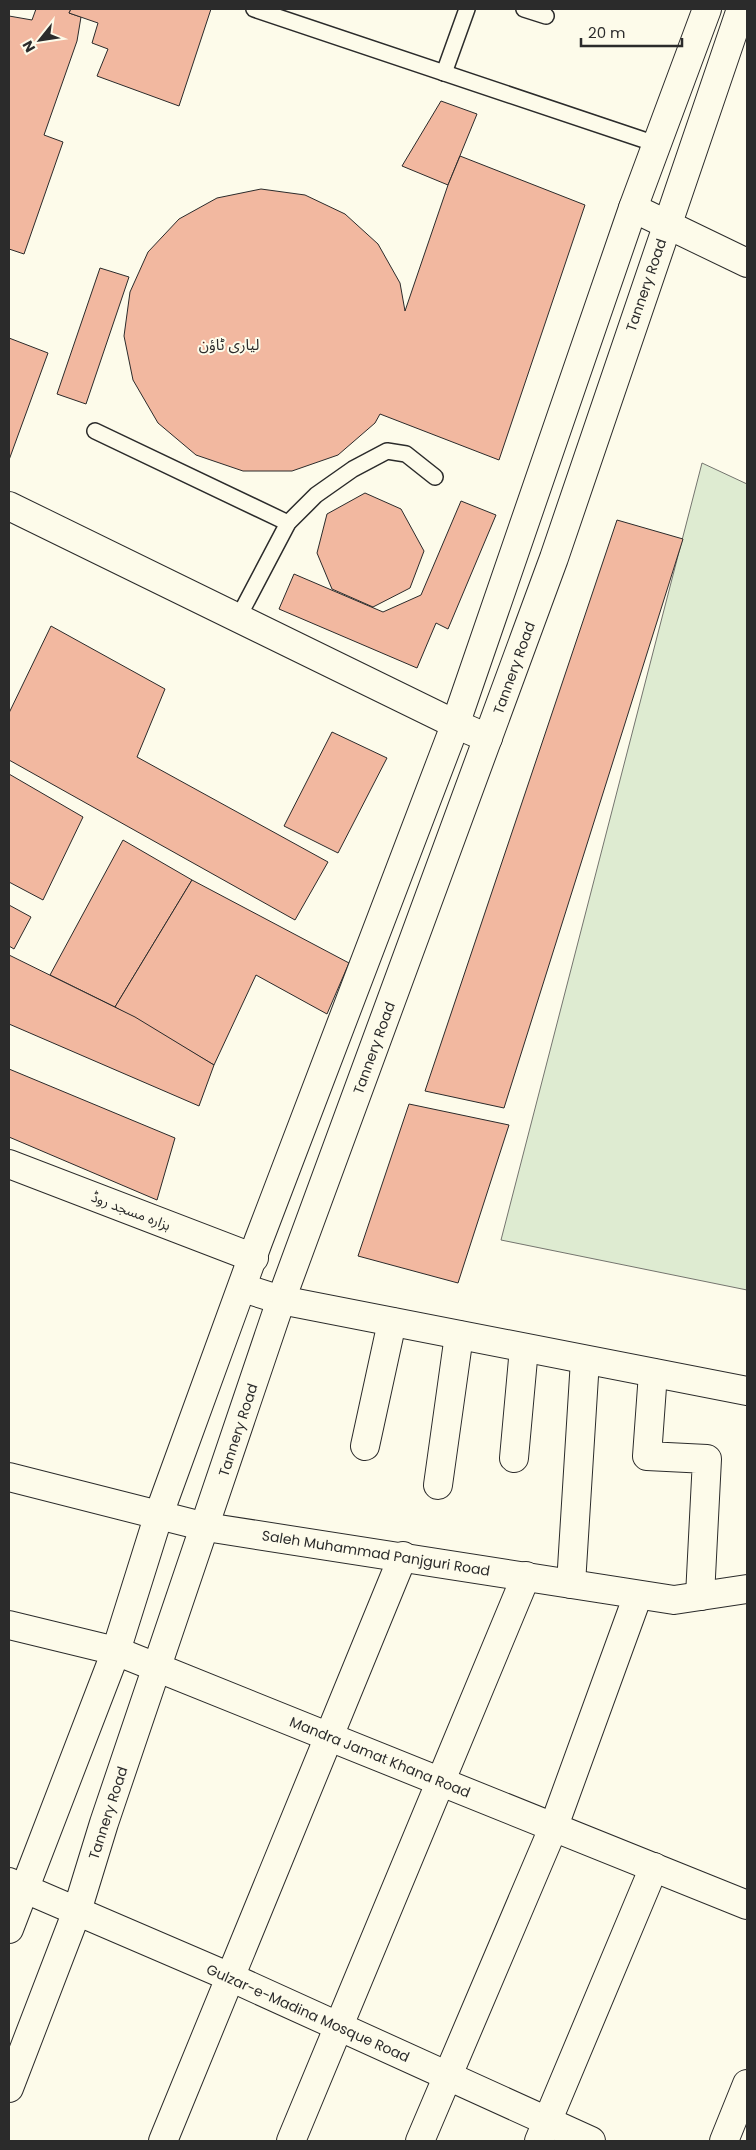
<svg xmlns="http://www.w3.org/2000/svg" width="756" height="2150" font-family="Poppins,'Noto Sans Arabic',sans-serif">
	<rect width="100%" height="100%" fill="#fdfbea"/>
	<path fill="#deebd1" stroke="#74746e" d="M702 463 747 484V1290L501 1240Z"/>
	<g fill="#f2b8a0" stroke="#2b2b2b">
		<path d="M36 9H71L69 13 81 17 77 41 44 135 63 142 24 254 9 249V16L32 20Z"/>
		<path d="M71 9H211L179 106 97 76 108 49 92 43 98 23 69 13Z"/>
		<path d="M441 101 477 114 448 185 402 166Z"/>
		<path d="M460 156 585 205 499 460 380 414 375 423 338 455 292 471H243L196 455 158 423 133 380 124 336 130 292 148 252 179 219 217 198 261 189 305 195 345 214 378 244 400 283 405 311 448 185Z"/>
		<path d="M100 268 129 277 86 404 57 394Z"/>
		<path d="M9 338 48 353 9 460Z"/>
		<path d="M365 493 401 509 424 551 410 588 373 607 332 589 317 553 327 514Z"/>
		<path d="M461 501 496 515 448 629 436 623 417 668 279 609 294 574 383 612 421 595Z"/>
		<path d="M617 520 683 539 504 1108 425 1091Z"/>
		<path d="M51 626 165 689 137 757 328 862 295 920 9 760V713Z"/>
		<path d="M332 732 387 758 338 853 284 826Z"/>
		<path d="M9 774 83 817 43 900 9 882Z"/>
		<path d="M123 840 192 880 115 1007 50 975Z"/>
		<path d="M192 880 349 963 327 1014 256 975 214 1065 115 1007Z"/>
		<path d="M9 905 31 917 14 949 9 946Z"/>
		<path d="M9 955 135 1017 214 1065 199 1106 9 1024Z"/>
		<path d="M9 1069 175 1138 157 1200 9 1137Z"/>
		<path d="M409 1104 509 1125 458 1283 358 1256Z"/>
	</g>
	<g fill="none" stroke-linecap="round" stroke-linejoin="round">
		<defs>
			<g id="service">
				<path d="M254 9 656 144"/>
				<path d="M524 9 546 16"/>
				<path d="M444 73 467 9"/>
				<path d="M95 431 288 523"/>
				<path d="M238 618 288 523 316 495 353 469 387 451 406 454 435 477"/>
			</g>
			<g id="minor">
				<path d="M633 208 747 263"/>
				<path d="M9 1164 254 1258"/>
				<path d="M243 1288 281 1300 747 1391"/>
				<path d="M653 1373 647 1456 707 1459 700 1596"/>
				<path d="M365 1446 392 1322"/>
				<path d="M514 1458 524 1348"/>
				<path d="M438 1485 459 1335"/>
				<path d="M206 1527 674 1600 747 1589"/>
				<path d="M571 1584 585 1360"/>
				<path d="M9 1625 116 1651 747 1905"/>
				<path d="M9 1882 230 1977 591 2141"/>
				<path d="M163 2141 403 1556"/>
				<path d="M291 2141 526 1576"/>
				<path d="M420 2141 554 1826 638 1595"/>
				<path d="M539 2141 654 1867"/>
				<path d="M724 2141 747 2084"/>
			</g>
			<g id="tertiary">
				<path d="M9 506 455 724 488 738"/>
				<path d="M9 1477 206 1527"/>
			</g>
			<g id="secondary">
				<path d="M9 1929 116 1651 159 1514 258 1242 454 728 633 208 707 9"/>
				<path d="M9 2088 77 1911 104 1823 281 1300 554 558 741 9"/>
			</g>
		</defs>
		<use href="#service" stroke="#2b2b2b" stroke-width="18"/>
		<use href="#minor" stroke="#2b2b2b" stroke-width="30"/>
		<use href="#tertiary" stroke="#2b2b2b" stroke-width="30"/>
		<use href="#secondary" stroke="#2b2b2b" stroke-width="30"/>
		<use href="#service" stroke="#fdfbea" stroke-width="15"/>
		<use href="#minor" stroke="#fdfbea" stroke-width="28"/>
		<use href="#tertiary" stroke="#fdfbea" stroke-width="28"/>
		<use href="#secondary" stroke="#fdfbea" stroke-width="28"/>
	</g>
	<g text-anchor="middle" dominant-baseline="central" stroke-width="4" stroke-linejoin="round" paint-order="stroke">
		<g font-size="14" fill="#2b2b2b" stroke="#fdfbea">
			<text transform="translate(646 285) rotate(-71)">Tannery Road</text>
			<text transform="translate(514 668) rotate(-70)">Tannery Road</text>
			<text transform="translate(374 1048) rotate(-70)">Tannery Road</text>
			<text transform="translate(131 1211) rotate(21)">ہزارہ مسجد روڈ</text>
			<text transform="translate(238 1430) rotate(-72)">Tannery Road</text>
			<text transform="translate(376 1553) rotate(9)">Saleh Muhammad Panjguri Road</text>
			<text transform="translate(380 1757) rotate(22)">Mandra Jamat Khana Road</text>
			<text transform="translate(108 1813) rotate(-72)">Tannery Road</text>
			<text transform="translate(308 2013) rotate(24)">Gulzar-e-Madina Mosque Road</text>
		</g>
		<g font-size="15" fill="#2b2b2b" stroke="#fdfbea">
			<text x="229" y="344">لیاری ٹاؤن</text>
		</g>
	</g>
	<rect width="756" height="2150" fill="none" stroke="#2b2b2b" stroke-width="20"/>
	<g transform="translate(40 40) rotate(240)" stroke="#fdfbea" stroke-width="4" paint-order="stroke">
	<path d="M0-4L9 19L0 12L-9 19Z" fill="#2b2b2b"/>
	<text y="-8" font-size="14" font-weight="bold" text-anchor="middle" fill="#2b2b2b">N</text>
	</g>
	<path d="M581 38v8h101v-8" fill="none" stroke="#2b2b2b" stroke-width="2.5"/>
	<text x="588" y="38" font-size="15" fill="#2b2b2b" stroke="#fdfbea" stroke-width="4" paint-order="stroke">20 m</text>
</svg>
